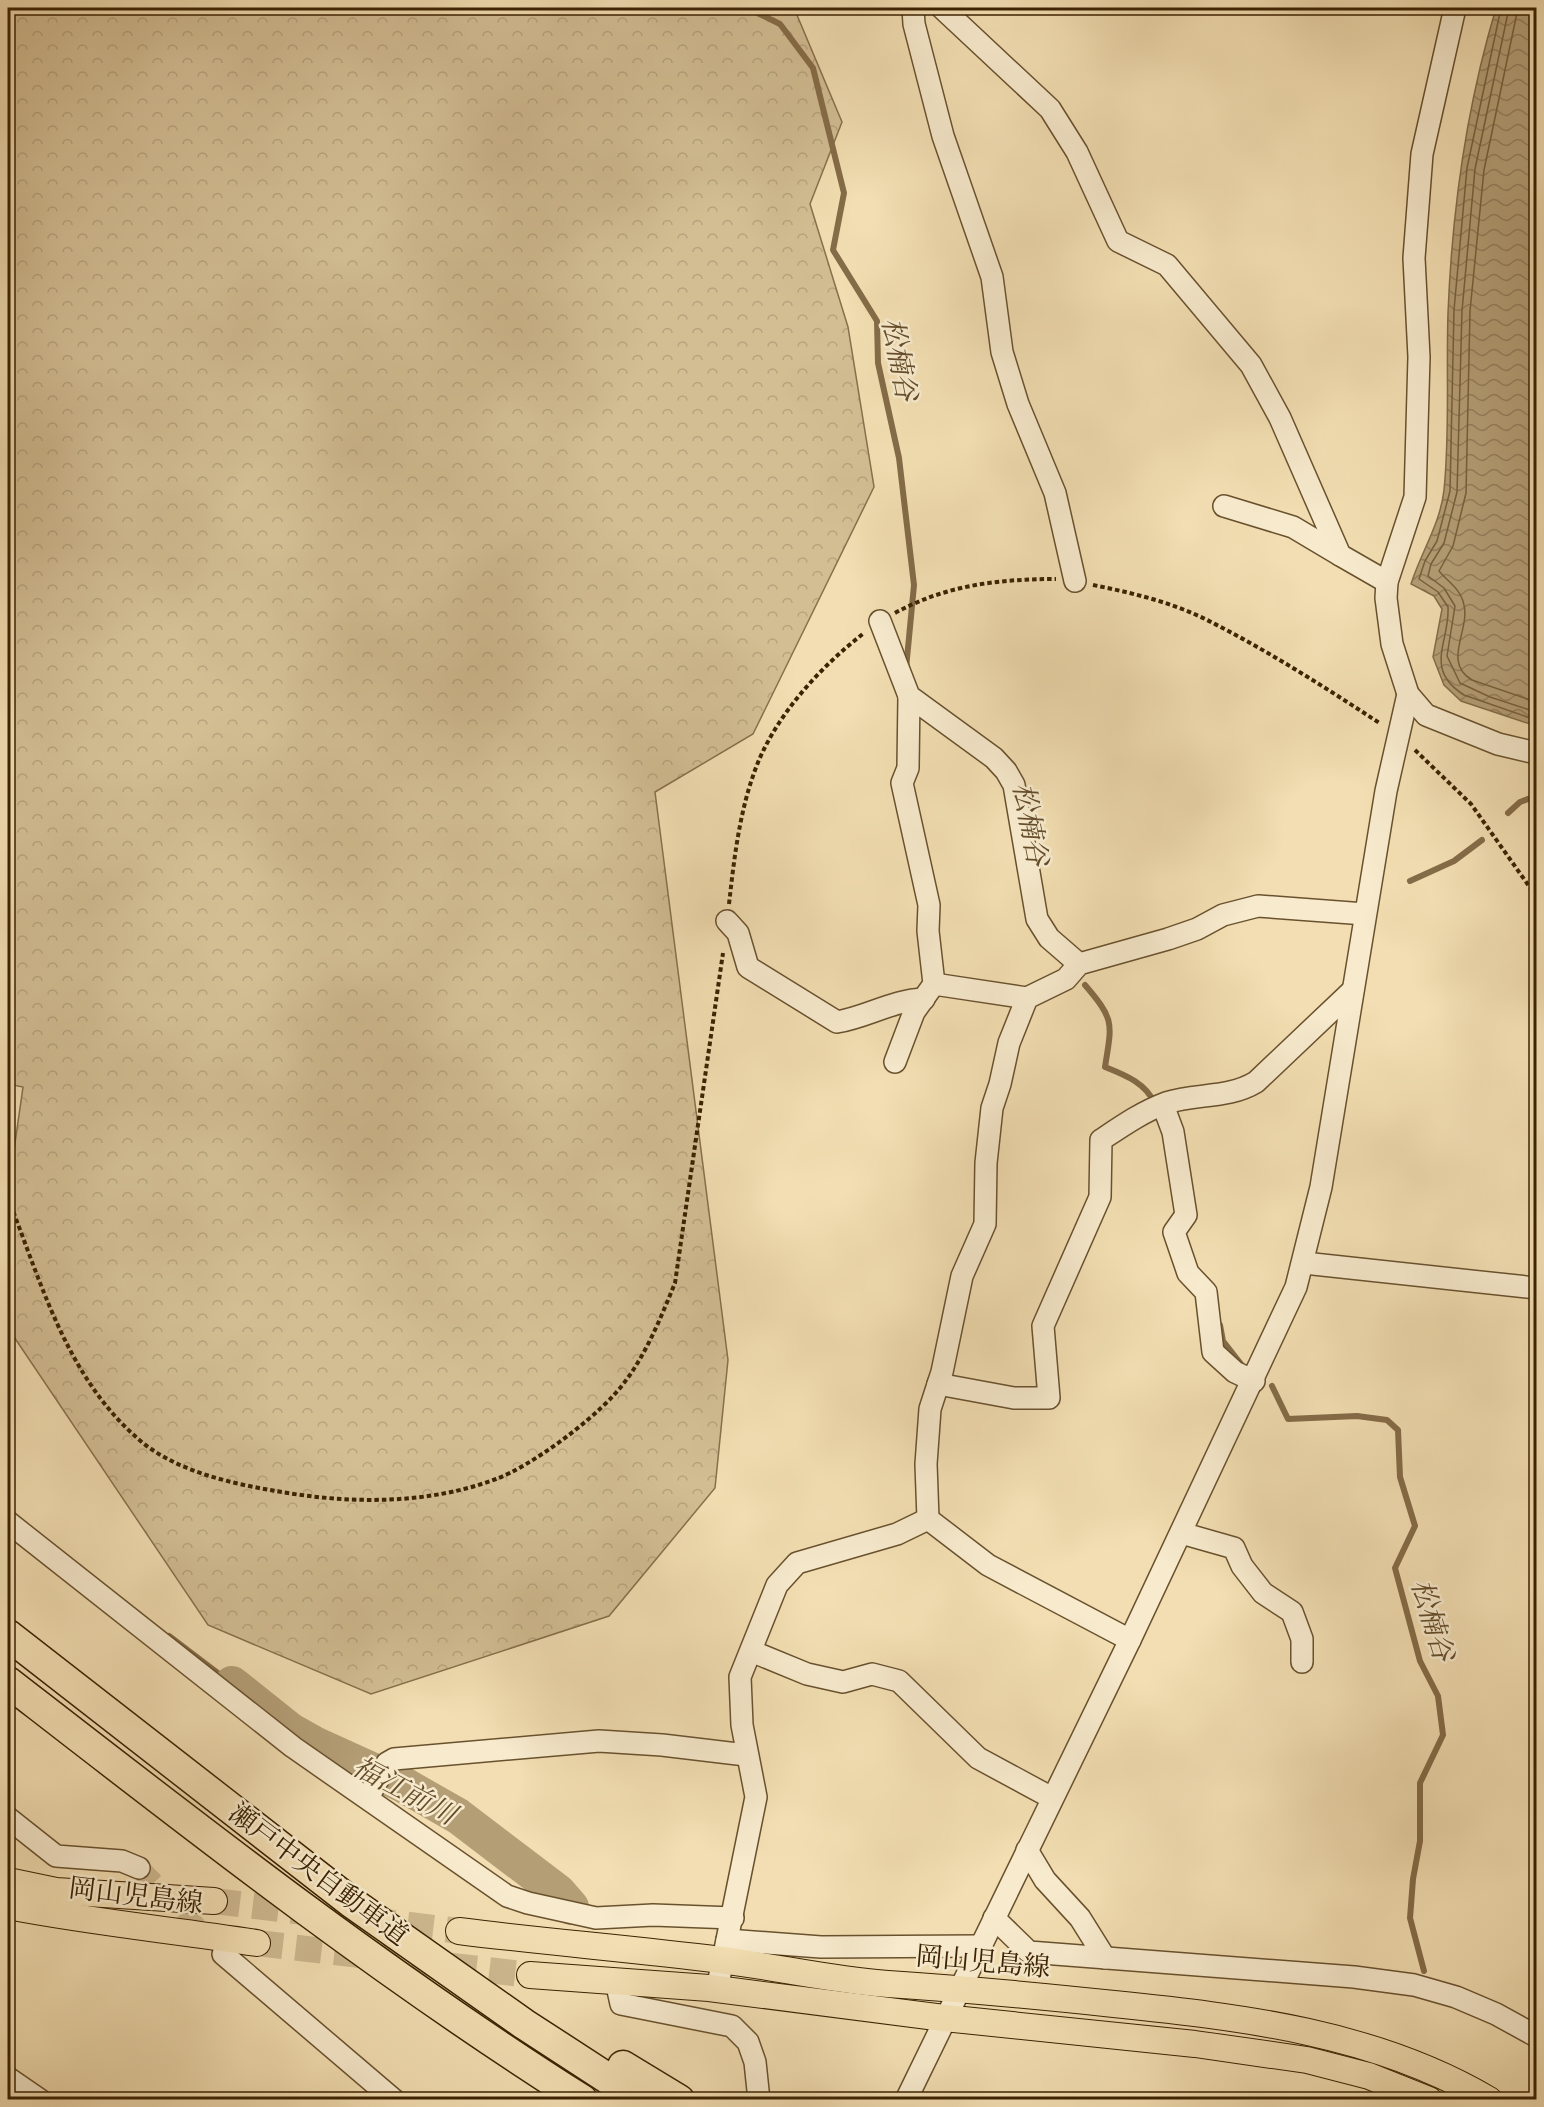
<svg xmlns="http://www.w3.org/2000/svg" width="1544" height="2107" font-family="'EB Garamond','Noto Serif JP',serif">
	<defs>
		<pattern id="forest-crowns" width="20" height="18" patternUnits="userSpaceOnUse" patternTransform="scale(1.5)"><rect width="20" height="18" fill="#d3be94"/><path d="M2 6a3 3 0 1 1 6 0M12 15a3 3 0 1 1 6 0" fill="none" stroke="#b6a37e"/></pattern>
		<pattern id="water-waves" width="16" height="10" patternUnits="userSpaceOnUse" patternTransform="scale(1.5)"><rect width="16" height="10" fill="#b49e76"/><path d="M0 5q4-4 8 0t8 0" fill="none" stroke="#94805f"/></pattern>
	</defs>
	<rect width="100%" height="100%" fill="#f2deb2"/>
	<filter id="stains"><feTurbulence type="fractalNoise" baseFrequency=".00333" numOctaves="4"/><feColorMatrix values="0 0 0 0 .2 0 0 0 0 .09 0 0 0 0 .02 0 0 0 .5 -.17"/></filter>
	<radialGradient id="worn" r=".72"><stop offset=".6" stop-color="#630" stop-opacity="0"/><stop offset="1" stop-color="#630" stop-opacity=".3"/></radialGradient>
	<path fill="url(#forest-crowns)" stroke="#87704b" stroke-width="1.5" d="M8 8H794L842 122 810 204 848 327 874 487 753 734 655 792 728 1360 715 1488 609 1616 371 1694 208 1625 8 1328V1192L23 1087 8 1084Z"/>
	<path fill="url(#water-waves)" stroke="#846c48" stroke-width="1.5" d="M1496 8H1536V726L1461 701 1444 685 1433 657 1442 609 1434 596 1411 584C1421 552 1440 525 1444 490 1450 432 1446 371 1448 313 1452 211 1467 105 1496 8Z"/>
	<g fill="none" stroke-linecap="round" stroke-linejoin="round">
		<g stroke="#78603c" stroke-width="1.5">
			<path d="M1501 8 1467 168 1454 310 1450 491 1437 541 1425 561 1419 579 1438 592 1448 607C1450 642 1423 669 1464 695L1536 720"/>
			<path d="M1509 8 1475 169 1462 311 1457 492 1444 543 1431 564 1428 576 1444 588 1455 606 1447 656 1460 683 1490 697 1536 712"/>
			<path d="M1518 8 1484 170 1470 311 1466 493 1453 546 1439 571C1448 582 1461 589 1464 605 1470 631 1442 662 1472 680L1536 702"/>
		</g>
		<g stroke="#846c48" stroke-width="6">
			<path d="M747 8 780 24 813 68 844 193 833 250 877 321 878 363 899 458 914 585 906 669"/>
			<path d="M1508 813 1520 802 1536 796"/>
			<path d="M1410 881 1454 861 1482 840"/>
			<path d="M1085 985C1115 1020 1112 1023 1105 1067 1125 1075 1146 1083 1155 1104"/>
			<path d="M1220 1325 1223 1341 1241 1364"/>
			<path d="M1272 1386 1288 1419 1357 1416 1387 1420 1398 1430 1400 1477 1415 1526 1395 1568 1420 1661 1438 1696 1443 1735 1420 1783V1841L1413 1879 1410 1918 1424 1971"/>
			<path d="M169 1636 232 1684"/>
		</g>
		<path stroke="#b49e76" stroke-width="36" d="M232 1684 291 1731 316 1745 402 1784 458 1816 558 1892 571 1907"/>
		<path stroke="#cdb88f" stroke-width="21" stroke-dasharray="21 10" stroke-linecap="butt" d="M139 1868 210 1941"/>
		<g stroke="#cdb88f" stroke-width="26" stroke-dasharray="26 13" stroke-linecap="butt">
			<path d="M214 1901 459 1931"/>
			<path d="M257 1943 530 1975"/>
		</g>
		<defs>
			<g id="minor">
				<path d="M913 8 914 24 943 136 992 277 1002 352 1018 404 1055 493 1075 581"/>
				<path d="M942 8 1050 109 1077 152 1118 241 1167 265 1251 365 1280 418 1340 555 1387 582"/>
				<path d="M1455 8 1422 154 1414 258 1419 357 1415 497 1387 582 1386 598 1392 644 1408 694 1426 715 1498 744 1536 753"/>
				<path d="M1224 506 1293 527 1340 555"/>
				<path d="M880 621 909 696 994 758 1006 771 1014 785 1037 919 1049 938 1079 964"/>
				<path d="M727 921 738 933 748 967 837 1022C867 1017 893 1000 924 999"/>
				<path d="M934 984 1027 998"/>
				<path d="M895 1062 914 1012 934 984 928 931 929 905 902 783 908 768 909 696"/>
				<path d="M1163 1105 1173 1132 1186 1215 1174 1232 1188 1273 1206 1292 1213 1352 1235 1372 1254 1381"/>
				<path d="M1304 1263 1536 1288"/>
				<path d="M938 1384 1014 1398H1049L1043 1326 1100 1197 1101 1140C1122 1126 1142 1112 1166 1103 1196 1093 1228 1099 1256 1082L1353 990"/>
				<path d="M928 1519 926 1464 930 1409 942 1372 962 1276 985 1224 986 1163 992 1108 1000 1084 1009 1043 1027 998 1066 979 1079 964 1168 939 1197 929 1223 915 1258 906 1365 914"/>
				<path d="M928 1519 988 1565 1130 1640"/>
				<path d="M8 1522 293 1747 507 1896 528 1903 596 1918 653 1915 733 1918"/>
				<path d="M1181 1533 1234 1548 1242 1566 1263 1593 1292 1612 1302 1639V1662"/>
				<path d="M751 1651 807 1674 843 1682 872 1674 899 1681 978 1758 1052 1798"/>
				<path d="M368 1798 387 1763 394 1759 599 1741 662 1745 746 1755"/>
				<path d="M8 1818 56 1856 122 1861 139 1868"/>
				<path d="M1027 1850 1045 1880 1080 1918 1105 1958"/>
				<path d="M994 1918 1029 1952 1354 1977 1414 1985 1456 1997 1496 2014 1536 2036"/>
				<path d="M727 1940 821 1947 979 1946"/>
				<path d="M223 1954 394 2100"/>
				<path d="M616 1981 621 2004 732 2026 748 2042 755 2062 759 2100"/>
				<path d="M717 1989 756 1797 742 1725 740 1677 777 1585 797 1563 897 1534 928 1519"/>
				<path d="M8 2078 40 2100"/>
				<path d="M906 2100 1130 1640 1296 1287 1321 1187 1386 791 1408 694"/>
			</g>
			<g id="major">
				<path d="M8 1881 56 1891 214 1901"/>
				<path d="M8 1906C90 1922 174 1930 257 1943"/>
				<path d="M459 1931C546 1942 634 1949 721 1960 777 1967 832 1980 888 1984 964 1989 1039 1996 1114 2004 1242 2017 1376 2033 1489 2100"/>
				<path d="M530 1975 709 1988 944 2018 1195 2044 1307 2060 1369 2076 1429 2100"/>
			</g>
			<g id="highway">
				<path d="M8 1635 351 1902 524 2024 641 2100"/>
				<path d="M8 1682C195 1827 381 1973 582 2100"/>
				<path d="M623 2066 679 2100"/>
			</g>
		</defs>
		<use href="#minor" stroke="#69512e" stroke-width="24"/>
		<use href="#major" stroke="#3b2202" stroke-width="28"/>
		<use href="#highway" stroke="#3b2202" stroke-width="33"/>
		<g stroke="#3b2202" stroke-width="4" stroke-dasharray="4.5 3" stroke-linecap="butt">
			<path d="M1093 585C1133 593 1175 603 1211 622 1270 652 1326 688 1381 724"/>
			<path d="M895 613C946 585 999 579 1056 579"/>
			<path d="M1415 750 1471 804 1536 896"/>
			<path d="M729 904C734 860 739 815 754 773 773 718 819 668 864 633"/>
			<path d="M8 1198C41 1282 66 1375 136 1437 172 1470 228 1483 276 1491 348 1504 427 1505 496 1479 531 1466 587 1424 613 1396 642 1365 659 1322 675 1283L723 953"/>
		</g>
		<use href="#minor" stroke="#f7eacd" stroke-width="21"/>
		<use href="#major" stroke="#f2deb2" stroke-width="26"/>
		<use href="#highway" stroke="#f2deb2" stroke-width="30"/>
	</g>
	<g text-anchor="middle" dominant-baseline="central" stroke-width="5" stroke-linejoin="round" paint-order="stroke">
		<g font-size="27" fill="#3b2202" stroke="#f7eacd">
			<text transform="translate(319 1874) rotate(37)">瀬戸中央自動車道</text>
			<text transform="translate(136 1895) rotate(7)">岡山児島線</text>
			<text transform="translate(983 1961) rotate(5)">岡山児島線</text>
		</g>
		<g font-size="28" font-style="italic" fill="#654d2b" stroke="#f7eacd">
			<text transform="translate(900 359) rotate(79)">松楠谷</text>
			<text transform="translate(1031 824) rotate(79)">松楠谷</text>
			<text transform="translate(1433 1620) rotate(73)">松楠谷</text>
			<text transform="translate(405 1790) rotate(28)">福江前川</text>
		</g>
	</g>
	<rect width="1544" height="2107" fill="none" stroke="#f2deb2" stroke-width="30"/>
	<rect x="9" y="9" width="1526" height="2089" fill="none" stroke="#3b2202" stroke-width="3"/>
	<rect x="15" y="15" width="1514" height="2077" fill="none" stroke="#3b2202" stroke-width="1.5"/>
	<rect width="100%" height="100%" filter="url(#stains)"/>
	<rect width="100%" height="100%" fill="url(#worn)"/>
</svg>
